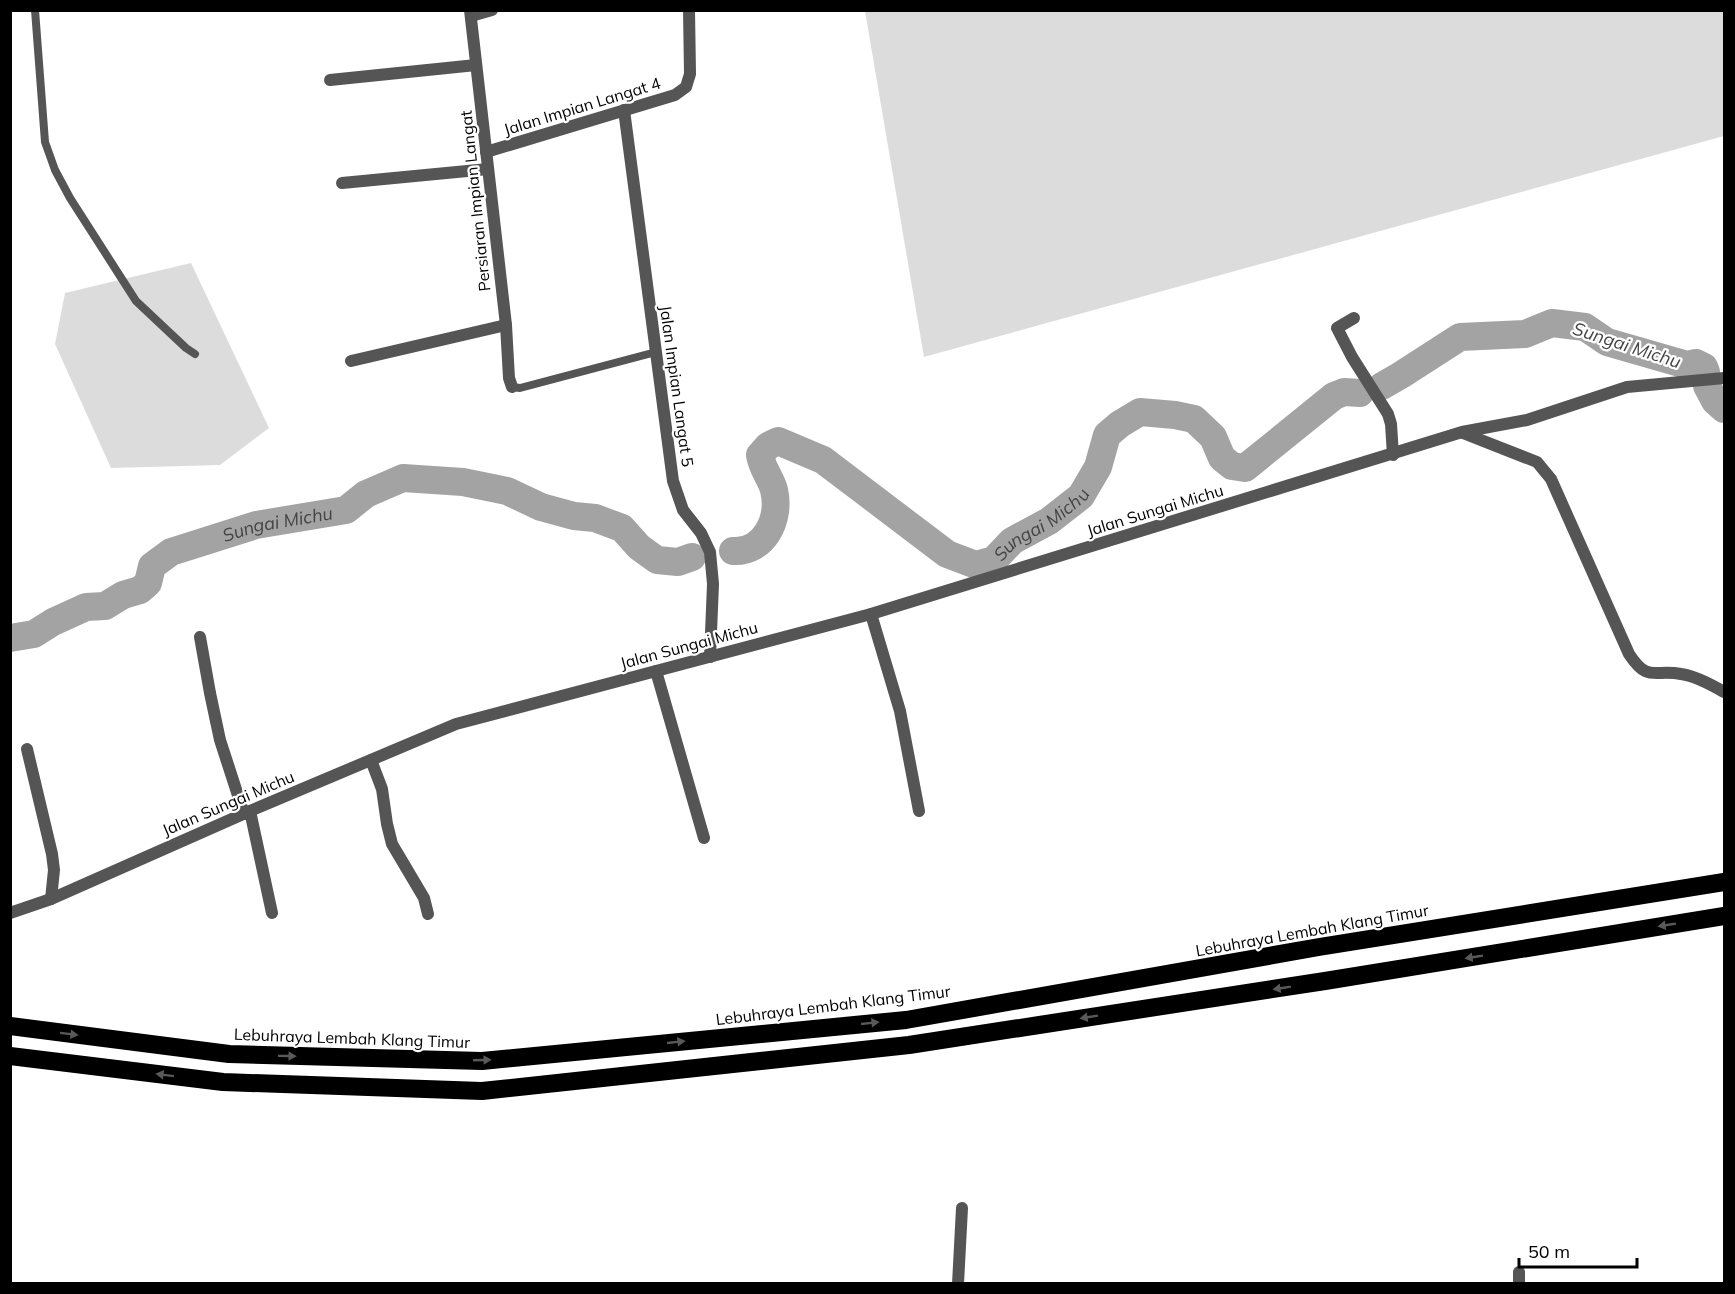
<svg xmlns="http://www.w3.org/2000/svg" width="1735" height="1294" font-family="Mulish,sans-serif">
	<rect width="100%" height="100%" fill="#fff"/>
	<g fill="#dcdcdc">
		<path d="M865 11H1724V136L924 357Z"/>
		<path d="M191 263 269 428 220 465 111 468 55 344 65 293Z"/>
	</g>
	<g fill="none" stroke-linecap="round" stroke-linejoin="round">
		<g stroke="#a3a3a3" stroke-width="28">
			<path d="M1382 386 1401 375 1460 337 1525 334 1552 323 1585 327 1607 342 1687 365 1696 363 1704 367 1706 372"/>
			<path d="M1707 386 1715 401 1724 409"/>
			<path id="s1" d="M733 551C764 553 781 519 774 490 771 478 762 469 760 455L768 446 778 441 823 460 947 554 976 565 994 560 1012 541 1049 521 1081 496 1098 467 1107 435 1120 424 1140 412 1175 415 1194 419 1213 437 1222 458 1232 466 1245 468 1334 396 1344 392 1360 393"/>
			<path id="s2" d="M10 638 34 634 53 622 86 607 105 606 123 595 140 590 148 583 152 566 171 552 256 525 346 510 366 494 403 478 463 482 507 491 541 507 574 516 595 518 622 528 639 547 657 560 678 562 692 557"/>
		</g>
		<g stroke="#555" stroke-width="8">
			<path d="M35 10 45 142 55 170 70 198 136 301 186 348 195 354"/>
			<path d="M512 387 520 388 656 352"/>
		</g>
		<g stroke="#555" stroke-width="12">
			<path d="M470 10 506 325 509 378 512 387"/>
			<path d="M471 16 492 10"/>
			<path d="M330 80 476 65"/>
			<path d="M624 110 673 481 683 510 701 533 710 552 713 584 710 657"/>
			<path d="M486 152 675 95 686 87 690 74 689 10"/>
			<path d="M342 183 488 169"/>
			<path d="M1354 318 1337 328 1352 357 1388 414 1391 424 1393 455"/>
			<path d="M351 361 506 325"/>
			<path d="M1463 433 1537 462 1551 479 1629 654C1648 683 1654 669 1681 674 1696 676 1712 685 1724 692"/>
			<path d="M871 614 900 711 919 811"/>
			<path d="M200 637 210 693 220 740 244 814"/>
			<path d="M656 671 704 838"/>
			<path d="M27 749 52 854 54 870 51 899"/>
			<path d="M371 760 382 789 387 824 392 844 424 898 428 914"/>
			<path d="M250 811 272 913"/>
			<path d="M10 913 51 899 250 811 456 724 871 614 1462 432 1527 420 1627 387 1724 378"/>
			<path d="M1519 1272V1284"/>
			<path d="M958 1284 962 1208"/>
		</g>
		<g stroke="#000" stroke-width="18">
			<path d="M10 1026 229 1054 482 1061 906 1020 1319 947 1724 882"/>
			<path d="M10 1056 223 1082 482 1091 909 1045 1325 981 1724 916"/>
		</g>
	</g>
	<defs><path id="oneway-solid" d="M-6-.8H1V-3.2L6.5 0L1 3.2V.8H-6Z" transform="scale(1.5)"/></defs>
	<g fill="#595959">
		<use href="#oneway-solid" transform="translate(1667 925) rotate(171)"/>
		<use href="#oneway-solid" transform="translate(1474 957) rotate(171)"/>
		<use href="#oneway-solid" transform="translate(1282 988) rotate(171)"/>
		<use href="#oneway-solid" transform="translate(1089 1017) rotate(171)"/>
		<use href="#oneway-solid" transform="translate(870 1023) rotate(-6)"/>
		<use href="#oneway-solid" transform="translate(69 1034) rotate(7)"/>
		<use href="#oneway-solid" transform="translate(676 1042) rotate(-6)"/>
		<use href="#oneway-solid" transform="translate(287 1056) rotate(1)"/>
		<use href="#oneway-solid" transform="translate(482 1060) rotate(-2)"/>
		<use href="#oneway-solid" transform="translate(165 1075) rotate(-173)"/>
	</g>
	<g text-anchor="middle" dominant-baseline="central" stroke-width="4.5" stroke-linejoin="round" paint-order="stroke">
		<g font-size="16" fill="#000" stroke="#fff">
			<text transform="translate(582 106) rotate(-17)">Jalan Impian Langat 4</text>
			<text transform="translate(475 201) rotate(-96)">Persiaran Impian Langat</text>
			<text transform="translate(677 386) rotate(82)">Jalan Impian Langat 5</text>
			<text transform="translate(1155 510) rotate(-17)">Jalan Sungai Michu</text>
			<text transform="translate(689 645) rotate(-15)">Jalan Sungai Michu</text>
			<text transform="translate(228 803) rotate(-23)">Jalan Sungai Michu</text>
			<text transform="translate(1312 930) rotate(-10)">Lebuhraya Lembah Klang Timur</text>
			<text transform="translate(833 1005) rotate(-7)">Lebuhraya Lembah Klang Timur</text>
			<text transform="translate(352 1038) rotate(2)">Lebuhraya Lembah Klang Timur</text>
		</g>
		<g font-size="18" font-style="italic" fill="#444" stroke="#fff">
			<text transform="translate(1627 345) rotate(18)">Sungai Michu</text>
			<text stroke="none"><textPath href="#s1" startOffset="460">Sungai Michu</textPath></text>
			<text stroke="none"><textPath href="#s2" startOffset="303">Sungai Michu</textPath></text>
		</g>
	</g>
	<rect width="1735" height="1294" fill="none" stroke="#000000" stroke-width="24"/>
	<path d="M1519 1258v9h118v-9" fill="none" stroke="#000000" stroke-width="3"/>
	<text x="1528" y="1258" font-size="18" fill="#000000" stroke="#ffffff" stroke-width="4.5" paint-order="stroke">50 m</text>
</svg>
